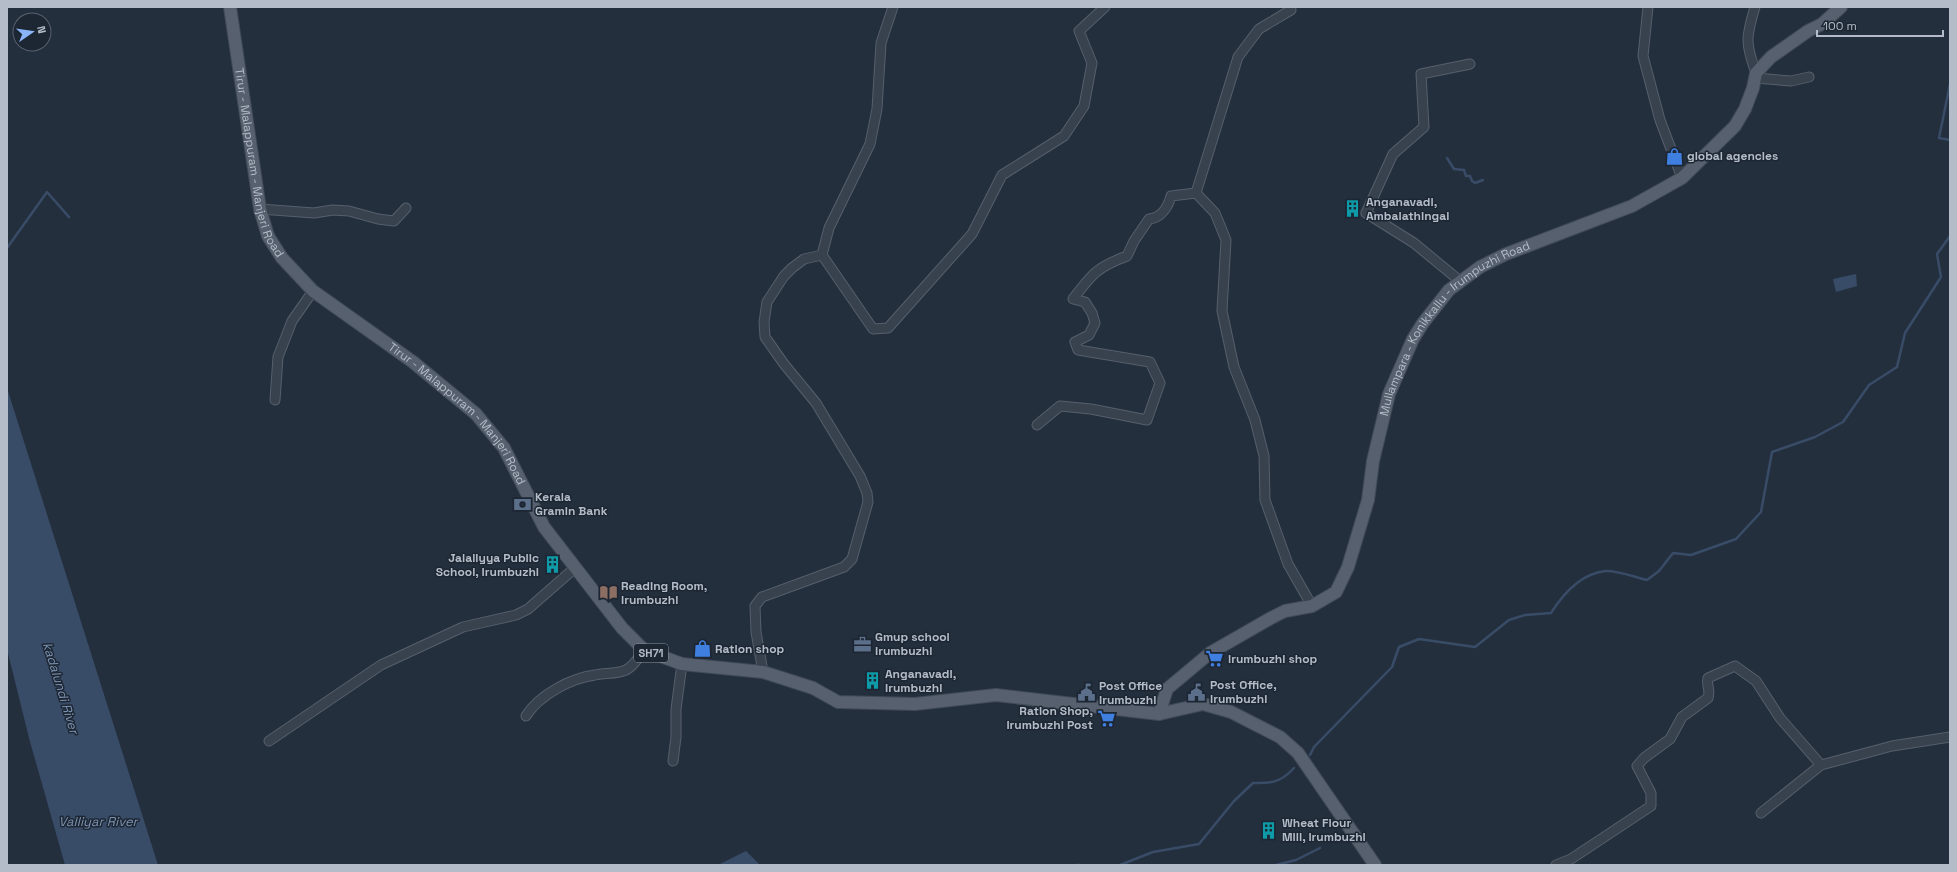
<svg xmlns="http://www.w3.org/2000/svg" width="1957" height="872" font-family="'Space Grotesk',sans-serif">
	<rect width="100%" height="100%" fill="#242f3e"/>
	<g fill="#394c67">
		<path d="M1856 274 1857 286 1836 292 1833 279Z"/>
		<path d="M7 388 158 865H65L29 738 7 649Z"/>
		<path d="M746 851 760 865H718Z"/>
	</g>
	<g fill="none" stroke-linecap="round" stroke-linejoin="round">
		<g stroke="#394c67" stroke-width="2.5">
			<path d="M1950 84 1939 138 1950 140"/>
			<path d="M1447 158 1454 169 1464 170 1466 176H1470L1472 181 1475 183 1483 180"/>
			<path d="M7 248 47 192 69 217"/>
			<path d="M1310 755 1314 747 1392 667 1399 647 1419 639 1475 647 1509 620 1525 615 1551 613C1563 594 1580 574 1605 571 1617 570 1634 577 1647 580L1659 571 1673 553 1691 555 1736 539 1761 512 1772 452 1815 437 1843 422 1869 385 1897 367 1905 333 1941 277 1937 254 1950 236"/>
			<path d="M1076 865H1080"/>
			<path d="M1120 865 1153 852 1199 844 1234 801 1253 783C1272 783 1280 783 1294 768"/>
			<path d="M1276 865 1296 860 1320 848"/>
		</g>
		<defs>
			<g id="minor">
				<path d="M1648 7 1643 56 1660 120 1682 178"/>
				<path d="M1755 7C1746 37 1745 43 1756 73"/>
				<path d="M1755 78 1791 81 1809 77"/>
				<path d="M1196 193 1238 57 1259 29 1291 10"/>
				<path d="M260 209 314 213 333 210 349 211 378 219 394 221 406 208"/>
				<path d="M822 255 829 228 870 144 877 109 881 43 893 7"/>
				<path d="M1460 281 1414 243 1366 213 1393 154 1424 127 1421 74 1470 64"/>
				<path d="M275 400 278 357 292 321 313 291"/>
				<path d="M1037 425 1060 406 1091 409 1147 420 1160 383 1150 362 1078 350 1075 342 1089 335 1095 323 1092 313 1085 302 1073 299C1092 274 1097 267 1127 256L1134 241 1149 219C1161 218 1168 207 1171 196L1196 193 1215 213 1226 240 1222 311 1234 367 1255 420 1264 456 1265 500 1288 564 1312 606"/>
				<path d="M763 672 756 632 755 606 762 597 844 567 852 559 868 502 867 493 860 476 816 403 784 364 765 337 764 322 767 302 784 276 792 268 804 259 822 255 873 329 888 328 972 234 1002 175 1064 136 1084 106 1092 63 1079 31 1105 7"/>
				<path d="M526 716C539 695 571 678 595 675 604 673 618 674 626 670 634 666 639 657 644 650"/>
				<path d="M269 741 381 665 463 627 516 615 528 609 576 567"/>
				<path d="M673 761 676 737V709L682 664"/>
				<path d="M1761 813 1821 765"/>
				<path d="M1556 865 1571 859 1651 806V793L1637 766 1644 758 1670 739 1682 717 1708 698C1711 691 1706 685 1708 678L1735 666 1756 681 1780 718 1821 765 1892 746 1950 737"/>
			</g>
			<g id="major">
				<path id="s1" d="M230 7 260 209 268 236 282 258 313 291 413 362 476 414 504 448 544 527 622 628 644 650 682 664 763 672 813 688 838 702 915 704 996 695 1159 714 1203 704 1231 712 1280 737 1298 753 1375 865"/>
				<path id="s2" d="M1159 714 1167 689 1210 653 1271 618 1285 611 1312 606 1336 592 1348 567 1368 500 1373 461 1389 394 1413 339 1423 323 1449 290 1480 267 1506 254 1632 206 1682 178 1735 126 1745 109 1753 88 1756 73 1771 57 1808 31 1822 24 1841 7"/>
			</g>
		</defs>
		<use href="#minor" stroke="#565f6c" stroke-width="11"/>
		<use href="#major" stroke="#414a57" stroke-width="14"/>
		<use href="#minor" stroke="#38414e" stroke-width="9"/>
		<use href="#major" stroke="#56606e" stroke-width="12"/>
	</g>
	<defs>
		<symbol id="shop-bare" viewBox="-9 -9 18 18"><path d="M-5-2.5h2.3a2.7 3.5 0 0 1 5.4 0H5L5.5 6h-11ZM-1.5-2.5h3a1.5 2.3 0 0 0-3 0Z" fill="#3f7fe0" stroke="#1d2633" stroke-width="2.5" paint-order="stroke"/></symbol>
		<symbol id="building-bare" viewBox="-9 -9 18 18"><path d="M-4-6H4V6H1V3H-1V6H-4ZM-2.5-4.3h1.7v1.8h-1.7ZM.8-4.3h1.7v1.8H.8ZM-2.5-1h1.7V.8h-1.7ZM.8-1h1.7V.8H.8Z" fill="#0f9aa8" stroke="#1d2633" stroke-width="2.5" paint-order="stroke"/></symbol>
		<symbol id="bank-bare" viewBox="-9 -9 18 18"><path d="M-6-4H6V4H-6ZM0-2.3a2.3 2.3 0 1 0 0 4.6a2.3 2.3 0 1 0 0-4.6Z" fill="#5c6f8a" stroke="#1d2633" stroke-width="2.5" paint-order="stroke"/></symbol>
		<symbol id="library-bare" viewBox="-9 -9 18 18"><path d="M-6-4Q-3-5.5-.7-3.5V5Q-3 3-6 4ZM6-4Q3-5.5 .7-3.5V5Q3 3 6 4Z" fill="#8d6e63" stroke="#1d2633" stroke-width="2.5" paint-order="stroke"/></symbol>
		<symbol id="office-bare" viewBox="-9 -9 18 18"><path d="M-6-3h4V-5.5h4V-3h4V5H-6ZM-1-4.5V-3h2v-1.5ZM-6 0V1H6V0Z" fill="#5c6f8a" stroke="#1d2633" stroke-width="2.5" paint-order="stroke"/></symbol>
		<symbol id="supermarket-bare" viewBox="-9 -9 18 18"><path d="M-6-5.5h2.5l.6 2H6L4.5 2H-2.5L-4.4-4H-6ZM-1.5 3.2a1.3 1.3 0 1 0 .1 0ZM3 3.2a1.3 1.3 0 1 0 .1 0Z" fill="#3f7fe0" stroke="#1d2633" stroke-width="2.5" paint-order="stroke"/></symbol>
		<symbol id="civic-bare" viewBox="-9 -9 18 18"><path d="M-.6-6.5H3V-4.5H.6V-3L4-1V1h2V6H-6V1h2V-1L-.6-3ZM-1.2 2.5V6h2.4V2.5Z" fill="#5c6f8a" stroke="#1d2633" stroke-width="2.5" paint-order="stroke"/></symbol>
	</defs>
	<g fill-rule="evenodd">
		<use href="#shop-bare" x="1662" y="144" width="25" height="25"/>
		<use href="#building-bare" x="1340" y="196" width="25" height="25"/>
		<use href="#bank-bare" x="510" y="492" width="25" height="25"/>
		<use href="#building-bare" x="540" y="552" width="25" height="25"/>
		<use href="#library-bare" x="596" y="580" width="25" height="25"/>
		<use href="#office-bare" x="850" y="632" width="25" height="25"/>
		<use href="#shop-bare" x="690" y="636" width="25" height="25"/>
		<use href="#supermarket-bare" x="1202" y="646" width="25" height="25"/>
		<use href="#building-bare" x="860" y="668" width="25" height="25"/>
		<use href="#civic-bare" x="1184" y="680" width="25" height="25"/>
		<use href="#civic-bare" x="1074" y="680" width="25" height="25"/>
		<use href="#supermarket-bare" x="1094" y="706" width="25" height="25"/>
		<use href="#building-bare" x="1256" y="818" width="25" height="25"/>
	</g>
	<g text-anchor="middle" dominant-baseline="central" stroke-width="3" stroke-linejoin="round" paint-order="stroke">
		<rect fill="#1d2633" stroke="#878f9c" stroke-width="1" x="634" y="644" width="34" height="18" rx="3"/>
		<g font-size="11" font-weight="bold" fill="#b4bcc9">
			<text x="651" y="653">SH71</text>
		</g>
		<g font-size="12" font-weight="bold" fill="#b4bcc9" stroke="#1d2633" text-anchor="start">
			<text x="1687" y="156">global agencies</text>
			<text x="1366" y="202">Anganavadi,<tspan x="1366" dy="14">Ambalathingal</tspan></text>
			<text x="535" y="497">Kerala<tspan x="535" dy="14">Gramin Bank</tspan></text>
			<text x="539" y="558" text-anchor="end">Jalaliyya Public<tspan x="539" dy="14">School, Irumbuzhi</tspan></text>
			<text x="621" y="586">Reading Room,<tspan x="621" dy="14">Irumbuzhi</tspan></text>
			<text x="875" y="637">Gmup school<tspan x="875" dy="14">Irumbuzhi</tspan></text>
			<text x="715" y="649">Ration shop</text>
			<text x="1228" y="659">irumbuzhi shop</text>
			<text x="885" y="674">Anganavadi,<tspan x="885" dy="14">Irumbuzhi</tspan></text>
			<text x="1210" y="685">Post Office,<tspan x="1210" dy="14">Irumbuzhi</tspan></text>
			<text x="1099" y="686">Post Office<tspan x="1099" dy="14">Irumbuzhi</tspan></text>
			<text x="1093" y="711" text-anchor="end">Ration Shop,<tspan x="1093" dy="14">Irumbuzhi Post</tspan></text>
			<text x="1282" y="823">Wheat Flour<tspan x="1282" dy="14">Mill, Irumbuzhi</tspan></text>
		</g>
		<g font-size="12" fill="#b4bcc9" stroke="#1d2633">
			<text stroke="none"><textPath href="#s1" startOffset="159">Tirur - Malappuram - Manjeri Road</textPath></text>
			<text stroke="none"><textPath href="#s2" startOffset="525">Mullampara - Konikkallu - Irumpuzhi Road</textPath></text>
			<text stroke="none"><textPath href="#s1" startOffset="495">Tirur - Malappuram - Manjeri Road</textPath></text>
		</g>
		<g font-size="13" font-style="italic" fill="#7c92b1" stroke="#1d2633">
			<text transform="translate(61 688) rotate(73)">kadalundi River</text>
			<text x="98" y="821">Valliyar River</text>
		</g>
	</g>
	<rect width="1957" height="872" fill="none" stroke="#b4bcc9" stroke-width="16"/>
	<g transform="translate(32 32) rotate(77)"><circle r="19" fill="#1d2633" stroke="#59626f"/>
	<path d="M0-3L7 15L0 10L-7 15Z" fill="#8ab4f8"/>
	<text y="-6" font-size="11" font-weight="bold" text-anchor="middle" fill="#b4bcc9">N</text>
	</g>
	<path d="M1817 30v6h126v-6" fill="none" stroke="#b4bcc9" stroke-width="2"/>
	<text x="1823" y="30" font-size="12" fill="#b4bcc9" stroke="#1d2633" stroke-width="3" paint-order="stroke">100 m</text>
</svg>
